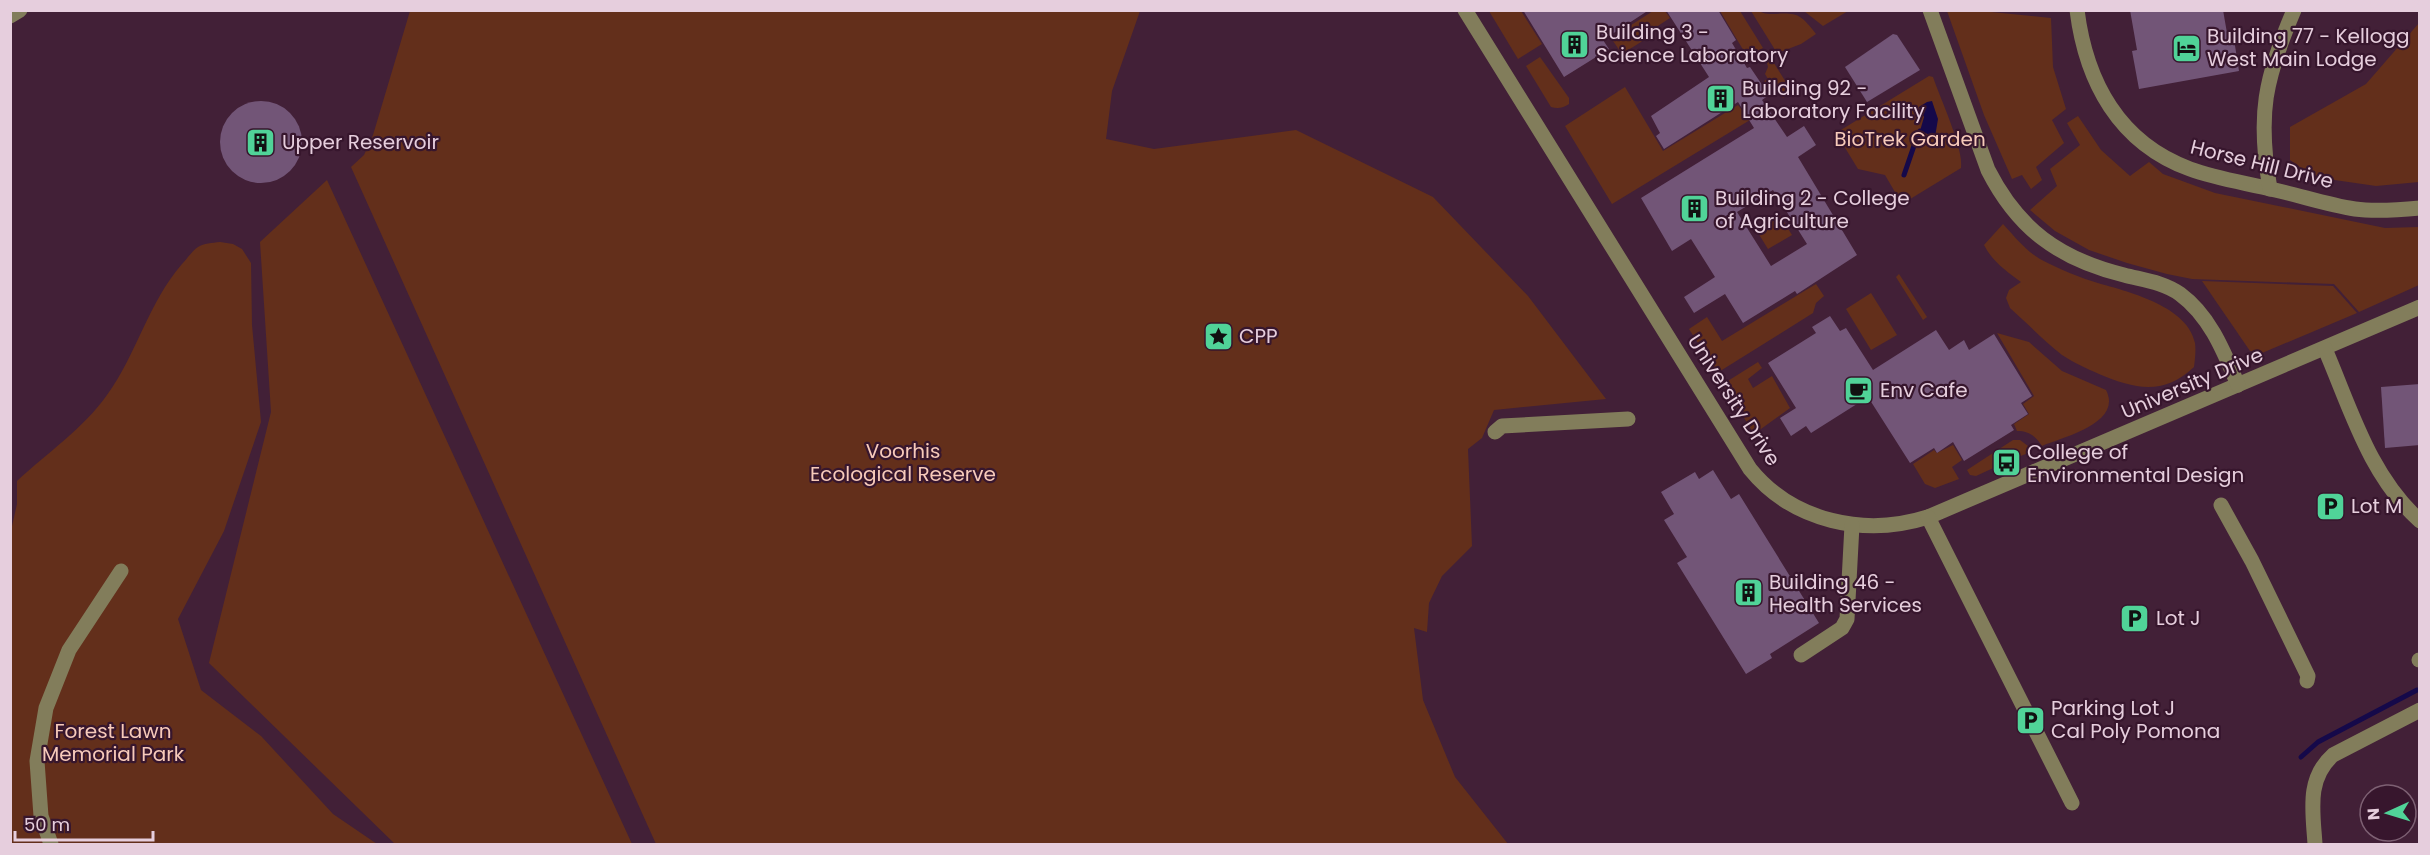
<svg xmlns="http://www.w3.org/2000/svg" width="2430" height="855" font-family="Poppins,sans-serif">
	<rect width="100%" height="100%" fill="#422037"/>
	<g fill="#632f1b">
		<path d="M410 11H1140L1112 91 1106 139 1154 149 1296 130 1433 197 1528 296 1606 399 1494 410 1482 438 1468 449 1472 546 1442 576 1429 603 1427 632 1414 628 1423 700 1455 777 1508 844H656L351 167 364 155 373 135Z"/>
		<path d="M1489 11H1521L1542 44 1518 59Z"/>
		<path d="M1653 11H1665L1670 18 1650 31 1652 35 1622 54 1611 38Z"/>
		<path d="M1720 11H1740L1763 48 1748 58Z"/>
		<path d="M1751 11C1758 10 1763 14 1770 14 1797 13 1799 12 1816 34L1801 44 1777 53Z"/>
		<path d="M1804 11H1848L1823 26Z"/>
		<path d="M1947 11H1981L2051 18 2053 67 2066 109 2052 120 2064 143 2036 167 2042 180 2031 189 2022 175 2012 179 1984 115Z"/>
		<path d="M2419 23V182L2376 186 2314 177 2290 160V127L2366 84Z"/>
		<path d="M1540 57 1569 98V104C1563 108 1558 109 1551 107L1526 66Z"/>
		<path d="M1772 60 1792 92 1783 98 1778 90 1772 94 1764 81 1768 79 1765 74 1768 67 1767 63Z"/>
		<path d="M1929 76 1933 77C1940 98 1964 149 1961 168L1902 204 1885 175 1858 169 1836 133Z"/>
		<path d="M1625 87 1663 151 1738 105 1750 120 1612 204 1565 126Z"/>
		<path d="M2078 116 2101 150 2130 176 2149 162 2163 174 2215 193 2385 228 2419 227V285L2359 312 2334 284 2192 279 2167 274 2127 263 2089 250 2055 231 2030 210 2057 186 2050 169 2080 145 2067 123Z"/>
		<path d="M327 180 632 844H395L209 663 271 412 260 242Z"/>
		<path d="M1779 214 1792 235 1768 249 1755 228Z"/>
		<path d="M2003 224C2015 237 2025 250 2040 259 2059 269 2080 278 2101 284 2130 292 2188 307 2195 343 2196 351 2195 359 2194 367 2163 396 2135 389 2099 374 2086 368 2074 363 2062 355 2044 341 2027 323 2010 308L2006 298 2009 290 2021 282C2006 271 1992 261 1984 245Z"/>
		<path d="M220 242 233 244 242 249 251 263 252 325 261 422 224 531 178 619 201 690 261 736 333 814 377 844H11L10 535 17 504V481C47 453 83 429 107 395 137 354 148 303 182 264 187 259 192 251 198 247 204 243 212 243 220 242Z"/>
		<path d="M1899 274 1927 317 1923 320 1896 277Z"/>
		<path d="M2202 281 2333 286 2357 313 2262 353 2250 351Z"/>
		<path d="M1816 284 1824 296 1816 303 1813 313 1717 373 1689 329 1707 317 1722 341Z"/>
		<path d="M1871 293 1897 335 1871 350 1846 309Z"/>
		<path d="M1997 333 2029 342 2062 371 2106 390C2123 423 2064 437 2042 446 2036 437 2030 431 2017 431L2014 424 2029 414 2023 404 2034 396Z"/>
		<path d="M1758 362 1762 368 1748 379 1753 388 1772 376 1790 408 1754 434 1723 384Z"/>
		<path d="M2013 440H2020L2028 446 2031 452 2010 460 2009 458 2002 461V464L1976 476 1970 475 1967 470Z"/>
		<path d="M1953 445 1962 460 1952 467 1959 479 1935 488 1925 484 1913 464 1934 450 1937 453Z"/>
	</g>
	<path fill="#15094a" d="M1932 101 1938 119 1935 137 1920 131 1924 117 1919 107 1927 102Z"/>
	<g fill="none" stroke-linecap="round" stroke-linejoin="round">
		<g stroke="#15094a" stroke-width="5">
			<path d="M1904 175 1917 137 1920 131"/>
			<path d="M2301 757 2318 742 2417 690"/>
		</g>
	</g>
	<g fill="#725577" fill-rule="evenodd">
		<path d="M1523 10H1649L1603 40 1609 49 1564 77Z"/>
		<path d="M1666 10H1718L1736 40 1732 43 1747 68 1750 67 1769 95 1762 100 1787 137 1804 126 1816 145 1798 157 1857 255 1797 294 1795 291 1743 323 1725 294 1694 313 1684 297 1715 277 1691 239 1672 251 1641 198 1754 128 1738 102 1664 149 1656 136 1660 133 1651 116 1709 77ZM1773 190 1807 244 1771 266 1737 212Z"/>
		<path d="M2130 10H2223L2227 33H2233L2239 71 2139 89 2132 51 2137 50Z"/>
		<path d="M1893 34 1897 35 1920 70 1867 102 1845 67Z"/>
		<circle cx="261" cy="142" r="41"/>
		<path d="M1830 316 1840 331 1846 328 1873 370 1936 330 1949 350 1964 340 1969 350 1994 334 2032 396 2021 403 2028 414 2011 425 2014 430 1964 461 1953 442 1937 453 1934 448 1910 463 1868 397 1811 433 1806 426 1791 436 1780 418 1796 408 1768 363 1816 333 1812 327Z"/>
		<path d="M2420 384V445L2385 448 2381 387Z"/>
		<path d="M1713 470 1731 499 1739 494 1819 623 1770 654 1772 658 1746 674 1677 563 1687 557 1664 520 1674 514 1661 492 1695 472 1699 479Z"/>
	</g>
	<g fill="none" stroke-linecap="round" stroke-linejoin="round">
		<g stroke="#827d5b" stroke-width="15">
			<path d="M1465 10 1750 469C1793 522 1865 537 1928 517L2420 307"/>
			<path d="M1930 10 1988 170C2018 229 2059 259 2124 275 2143 280 2163 282 2180 294 2210 316 2224 352 2238 385"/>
			<path d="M2077 10C2086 82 2119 143 2190 169 2217 179 2247 183 2275 190 2302 196 2328 205 2355 209 2376 212 2399 210 2420 208"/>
			<path d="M10 16 20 10"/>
			<path d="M2270 189C2257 114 2265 79 2294 10"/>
			<path d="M2325 349C2351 409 2369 475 2420 521"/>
			<path d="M1495 432 1502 426 1628 419"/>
			<path d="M2221 505 2252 561 2308 676 2307 681"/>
			<path d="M1928 517 2072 803"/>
			<path d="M1801 655 1842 628 1847 619 1852 525"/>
			<path d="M2419 660H2420"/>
			<path d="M51 844 41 816 37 761 46 708 69 650 121 571"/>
			<path d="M2315 844C2313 812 2306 779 2333 755L2420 710"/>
		</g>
	</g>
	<defs>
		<symbol id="building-square" viewBox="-11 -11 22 22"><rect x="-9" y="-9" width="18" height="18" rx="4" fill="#50d398" stroke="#37162d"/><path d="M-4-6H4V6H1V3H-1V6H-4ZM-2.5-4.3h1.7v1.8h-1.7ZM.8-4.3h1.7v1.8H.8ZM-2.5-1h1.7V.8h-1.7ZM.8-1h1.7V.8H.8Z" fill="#111"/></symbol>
		<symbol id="hotel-square" viewBox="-11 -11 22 22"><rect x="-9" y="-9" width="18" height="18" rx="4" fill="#50d398" stroke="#37162d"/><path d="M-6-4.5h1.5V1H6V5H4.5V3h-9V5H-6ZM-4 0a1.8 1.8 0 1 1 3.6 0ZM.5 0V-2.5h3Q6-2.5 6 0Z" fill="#111"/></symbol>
		<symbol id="sight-square" viewBox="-11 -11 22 22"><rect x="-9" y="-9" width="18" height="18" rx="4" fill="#50d398" stroke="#37162d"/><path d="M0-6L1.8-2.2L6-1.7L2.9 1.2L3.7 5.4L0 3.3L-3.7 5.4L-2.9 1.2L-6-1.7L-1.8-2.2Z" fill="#111"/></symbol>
		<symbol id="cafe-square" viewBox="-11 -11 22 22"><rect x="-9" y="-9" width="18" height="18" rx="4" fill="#50d398" stroke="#37162d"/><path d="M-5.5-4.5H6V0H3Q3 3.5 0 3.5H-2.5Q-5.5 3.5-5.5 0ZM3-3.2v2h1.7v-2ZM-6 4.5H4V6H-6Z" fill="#111"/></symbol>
		<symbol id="bus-square" viewBox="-11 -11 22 22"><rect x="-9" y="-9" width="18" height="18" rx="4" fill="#50d398" stroke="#37162d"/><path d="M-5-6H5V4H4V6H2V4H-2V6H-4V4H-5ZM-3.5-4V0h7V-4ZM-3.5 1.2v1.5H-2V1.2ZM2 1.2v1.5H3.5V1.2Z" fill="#111"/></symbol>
		<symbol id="parking-square" viewBox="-11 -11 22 22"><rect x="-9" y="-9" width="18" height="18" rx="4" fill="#50d398" stroke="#37162d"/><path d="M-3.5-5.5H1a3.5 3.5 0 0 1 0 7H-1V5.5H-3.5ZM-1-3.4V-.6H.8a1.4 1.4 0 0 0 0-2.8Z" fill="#111"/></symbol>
	</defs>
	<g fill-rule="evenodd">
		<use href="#building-square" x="1558" y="28" width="33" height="33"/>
		<use href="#hotel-square" x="2170" y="32" width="33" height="33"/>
		<use href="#building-square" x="1704" y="82" width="33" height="33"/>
		<use href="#building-square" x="244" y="126" width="33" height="33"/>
		<use href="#building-square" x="1678" y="192" width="33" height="33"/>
		<use href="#sight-square" x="1202" y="320" width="33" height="33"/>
		<use href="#cafe-square" x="1842" y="374" width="33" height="33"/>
		<use href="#bus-square" x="1990" y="446" width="33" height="33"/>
		<use href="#parking-square" x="2314" y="490" width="33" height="33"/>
		<use href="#building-square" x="1732" y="576" width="33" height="33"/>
		<use href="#parking-square" x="2118" y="602" width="33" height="33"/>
		<use href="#parking-square" x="2014" y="704" width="33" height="33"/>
	</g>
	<g text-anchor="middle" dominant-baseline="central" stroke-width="4.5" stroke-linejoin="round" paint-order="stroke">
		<g font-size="20" fill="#e6cedd" stroke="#37162d" text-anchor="start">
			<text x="1596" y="32">Building 3 -<tspan x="1596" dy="23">Science Laboratory</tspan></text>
			<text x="2207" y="36">Building 77 - Kellogg<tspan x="2207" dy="23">West Main Lodge</tspan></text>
			<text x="1742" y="88">Building 92 -<tspan x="1742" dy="23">Laboratory Facility</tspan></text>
			<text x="282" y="142">Upper Reservoir</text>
			<text x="1715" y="198">Building 2 - College<tspan x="1715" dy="23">of Agriculture</tspan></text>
			<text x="1239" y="336">CPP</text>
			<text x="1880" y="390">Env Cafe</text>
			<text x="2027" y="452">College of<tspan x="2027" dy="23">Environmental Design</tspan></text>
			<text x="2351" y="506">Lot M</text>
			<text x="1769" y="582">Building 46 -<tspan x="1769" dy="23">Health Services</tspan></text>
			<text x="2156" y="618">Lot J</text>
			<text x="2051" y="708">Parking Lot J<tspan x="2051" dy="23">Cal Poly Pomona</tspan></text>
		</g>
		<g font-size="20" fill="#f7caba" stroke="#37162d">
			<text x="1910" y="139">BioTrek Garden</text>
			<text x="903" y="451">Voorhis<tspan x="903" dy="23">Ecological Reserve</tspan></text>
			<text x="113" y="731">Forest Lawn<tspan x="113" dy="23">Memorial Park</tspan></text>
		</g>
		<g font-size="20" fill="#e6cedd" stroke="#37162d">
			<text transform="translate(2262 164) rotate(14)">Horse Hill Drive</text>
			<text transform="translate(2192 383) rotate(-23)">University Drive</text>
			<text transform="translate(1734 400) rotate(57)">University Drive</text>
		</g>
	</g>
	<rect width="2430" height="855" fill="none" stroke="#e6cedd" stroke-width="24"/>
	<g transform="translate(2388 813) rotate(266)"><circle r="28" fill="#37162d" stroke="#7d6073" stroke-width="1.5"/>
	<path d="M0-4.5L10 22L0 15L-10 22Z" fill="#50d398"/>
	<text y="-9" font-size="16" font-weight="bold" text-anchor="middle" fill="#e6cedd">N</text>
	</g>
	<path d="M15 831v9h138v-9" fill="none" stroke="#e6cedd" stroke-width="3"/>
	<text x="24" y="831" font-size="18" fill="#e6cedd" stroke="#37162d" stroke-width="4.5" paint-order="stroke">50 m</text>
</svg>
